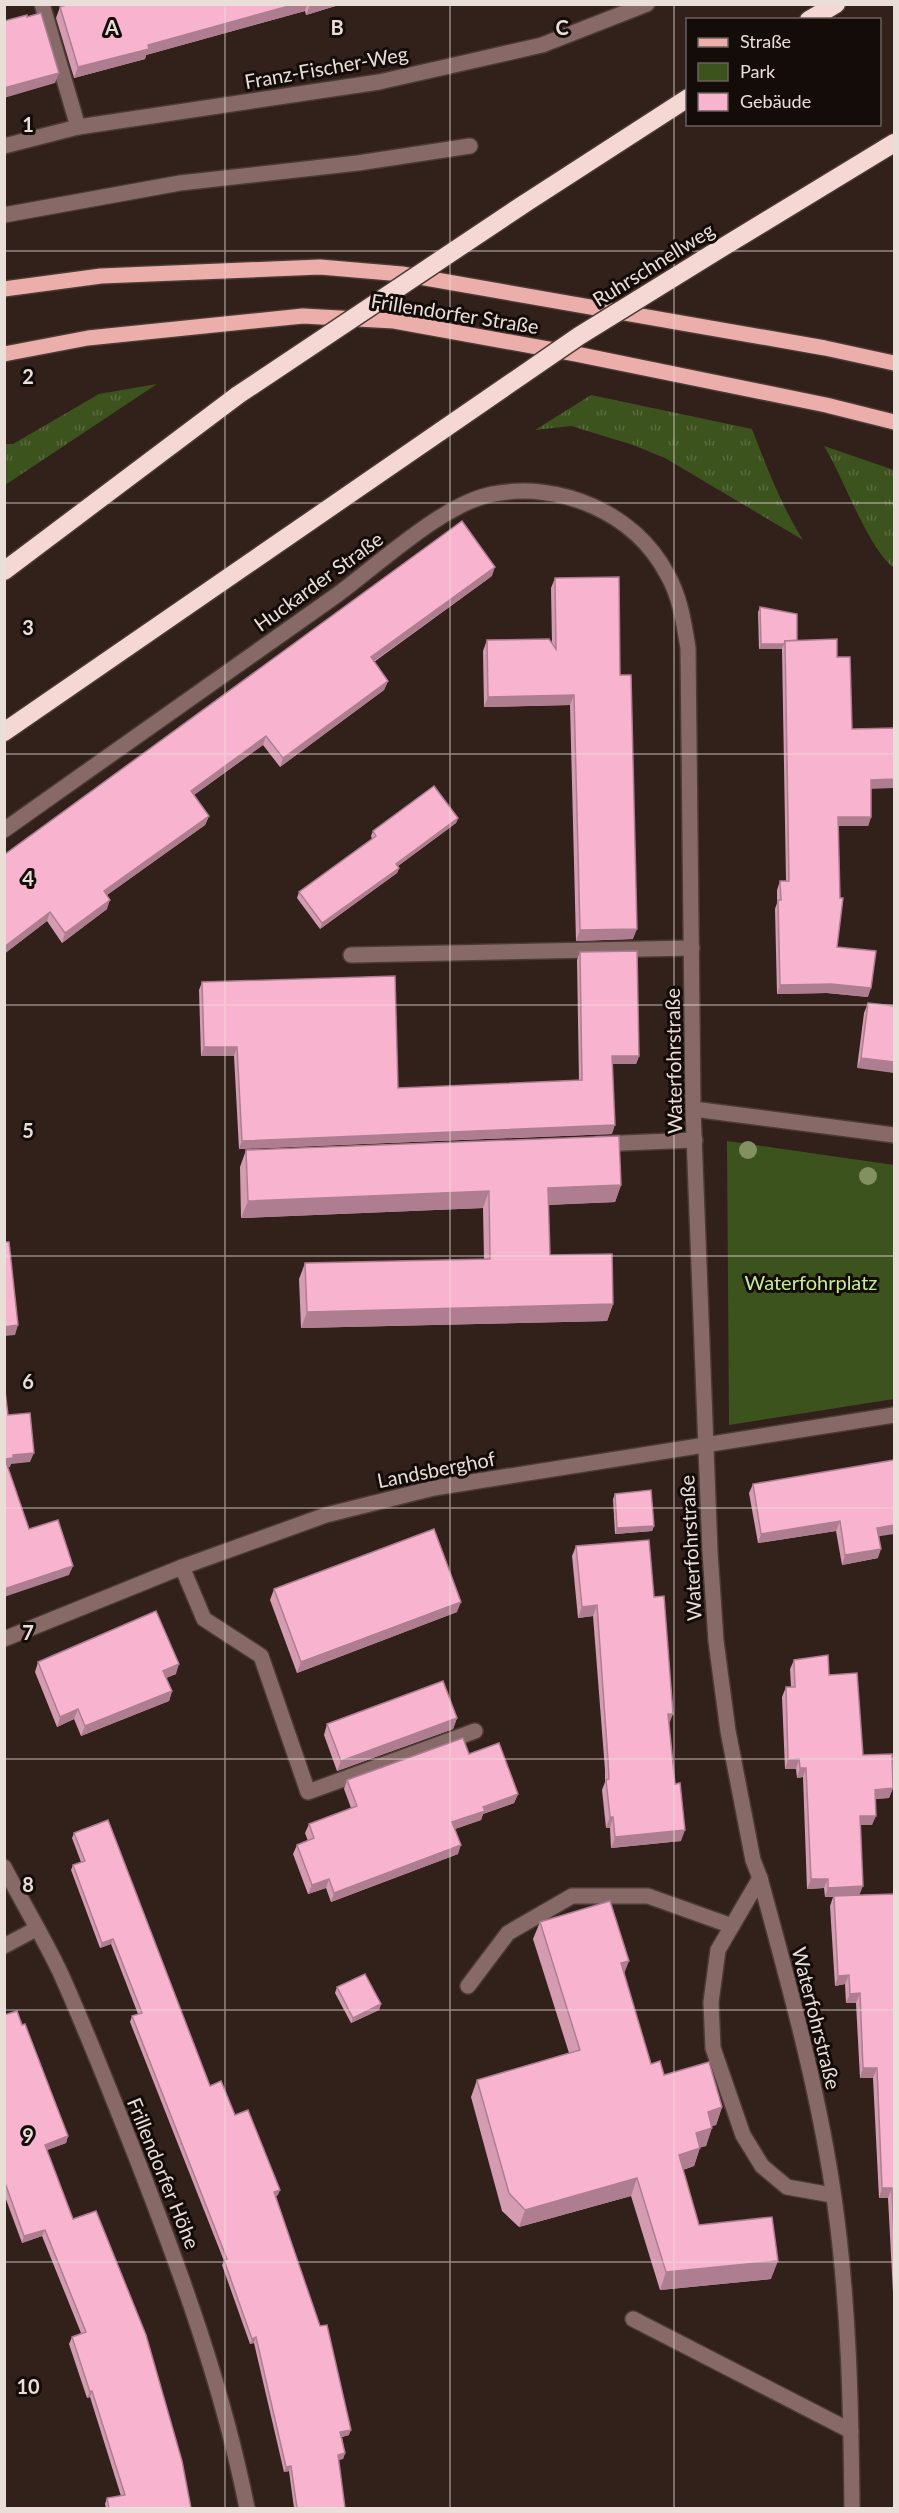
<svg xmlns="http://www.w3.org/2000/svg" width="899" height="2513" font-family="Lato,sans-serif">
	<defs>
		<pattern id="grass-tufts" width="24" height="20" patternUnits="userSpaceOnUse" patternTransform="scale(1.5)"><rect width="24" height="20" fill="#3d531e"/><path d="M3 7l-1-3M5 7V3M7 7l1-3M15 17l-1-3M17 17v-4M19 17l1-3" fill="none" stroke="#596b3e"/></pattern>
	</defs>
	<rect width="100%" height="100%" fill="#32201a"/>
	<g fill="url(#grass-tufts)">
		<path d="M157 384 5 485V444H13L99 394Z"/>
		<path d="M591 395 752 429C767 468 781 505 803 540L665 458 633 445 571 426 535 430Z"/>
		<path d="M824 446 894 470V568C867 547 844 478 824 446Z"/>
	</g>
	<path fill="#3d531e" d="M727 1141 894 1165V1399L729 1425Z"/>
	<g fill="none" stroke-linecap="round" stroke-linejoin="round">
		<defs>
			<g id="minor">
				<path d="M42 4 78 127"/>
				<path d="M4 146 78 127 379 82 463 63 542 45 647 4"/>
				<path d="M4 215 180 183 358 163 470 146"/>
				<path d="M4 830C114 752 225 675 334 597 377 566 443 503 493 494 560 481 635 513 667 574 680 596 684 623 688 648L693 1109 710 1552 716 1641 728 1731 753 1860 760 1878C789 1985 820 2095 835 2205 849 2306 851 2407 852 2508"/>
				<path d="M351 955 692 948"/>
				<path d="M693 1109 894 1135"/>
				<path d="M599 1144 695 1140"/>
				<path d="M182 1567 204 1619 261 1656 308 1792 475 1731"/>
				<path d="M4 1639 182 1567 326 1515 434 1488 894 1415"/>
				<path d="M4 1867C22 1902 43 1936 60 1972 88 2034 113 2098 138 2162 182 2275 223 2388 247 2508"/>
				<path d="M760 1878 718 1950 711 2002 713 2048 743 2135 762 2166 787 2187 832 2195"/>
				<path d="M4 1946 36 1929"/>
				<path d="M468 1986 508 1933 572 1896H648L732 1926"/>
				<path d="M633 2319 851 2431"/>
			</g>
			<g id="major">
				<path d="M4 289 101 276 320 267 402 274 825 348 894 363"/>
				<path d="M4 354 88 338 303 316 394 321 576 354 826 405 894 422"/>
			</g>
			<g id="highway">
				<path d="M809 20 836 4"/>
				<path d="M524 204 688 98"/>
				<path d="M710 255 894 143"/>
				<path d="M4 571 238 395"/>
				<path d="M4 732 441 431"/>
			</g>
		</defs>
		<use href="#minor" stroke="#4c3b35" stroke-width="18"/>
		<use href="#major" stroke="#4c3b35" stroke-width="18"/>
		<use href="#highway" stroke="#4c3b35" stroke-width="21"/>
		<use href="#minor" stroke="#876a68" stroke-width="15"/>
		<use href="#major" stroke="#ebaeaa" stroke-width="15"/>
		<use href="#highway" stroke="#f5d7d4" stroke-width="18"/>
		<defs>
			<g id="highway-bridge">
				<path d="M238 395 524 204"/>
				<path d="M441 431 579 336 710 255"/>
			</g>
		</defs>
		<use href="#highway-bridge" stroke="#4c3b35" stroke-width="21" stroke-linecap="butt"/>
		<use href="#highway-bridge" stroke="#f5d7d4" stroke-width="18"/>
	</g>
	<g fill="#839060">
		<circle cx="748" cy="1150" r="9"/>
		<circle cx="868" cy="1176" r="9"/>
	</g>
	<g fill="#d59bb1">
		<path d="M69 4H342L306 15 305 11 146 55 145 59 74 78 56 18 60 7Z"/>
		<path d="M492 576 374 662 388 681 384 690 280 767 263 745 194 795 209 816 205 825 107 895V909L62 943 47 921 4 954V855Z"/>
		<path d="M555 578 620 675 633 939 576 941 570 705 484 707 483 651 487 640 552 644 551 588Z"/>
		<path d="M760 607 797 640 837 657 852 729 894 728V788H871V817L868 826H838L837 947 868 997 827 993 777 994 775 909 777 903V890L780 881H786L782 649H759L758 612Z"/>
		<path d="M458 818 456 823 398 866 399 868 397 873 320 929 297 898 299 892 372 839 371 836 373 831Z"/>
		<path d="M580 952 639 1056 636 1064H612V1134L239 1149 234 1056H201L199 990 202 982 398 1088 579 1081 577 960Z"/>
		<path d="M868 1003 894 1006 857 1068 864 1013Z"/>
		<path d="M246 1150 621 1185 615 1202 548 1205 550 1255 613 1304 607 1321 301 1328 299 1279 305 1263 484 1259 483 1208 241 1218 240 1167Z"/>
		<path d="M753 1484 879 1537 878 1558 842 1565 836 1531 758 1543 749 1493Z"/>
		<path d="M615 1494 654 1526 652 1531 615 1534 613 1499Z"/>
		<path d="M576 1546 654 1597 681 1841 611 1848 610 1828H606L602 1790 605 1782V1770L593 1616 578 1618 572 1556Z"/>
		<path d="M274 1589 457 1612 297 1673 270 1600Z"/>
		<path d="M794 1660 829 1675 863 1755 893 1788 889 1798 875 1799 872 1825H861L859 1895 894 1894V2312L888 2198H879L873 2078H860L856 2003H846L845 1984 835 1986 830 1906 833 1897H825L824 1888 807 1889 803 1777 797 1778 796 1769H785L782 1697 786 1687H791L790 1669Z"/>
		<path d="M38 1662 176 1674 166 1678 172 1691 169 1701 81 1736 74 1719 57 1727 35 1672Z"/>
		<path d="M457 1718 453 1729 337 1771 324 1735 327 1724Z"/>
		<path d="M469 1754 518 1794 514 1803 483 1814 481 1820 455 1829 458 1854 331 1902 326 1888 308 1894 293 1854 297 1845 308 1841 305 1833 309 1824 351 1808 344 1789 347 1780Z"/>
		<path d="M74 1833 210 2086 235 2115 278 2195 276 2196 349 2435 342 2437 345 2453 343 2459 338 2460 345 2508H294L289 2471 284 2472 254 2343 250 2344 222 2265 224 2261 130 2022 132 2016 138 2014 111 1944 100 1948 71 1870 73 1865 81 1862 72 1838Z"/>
		<path d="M540 1922 624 1974 651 2064 664 2075 722 2107 716 2125 712 2126 706 2146 700 2147 694 2166 683 2170 699 2225 771 2279 660 2290 631 2196 519 2227 502 2211 471 2097 477 2080 569 2053 533 1939Z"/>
		<path d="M337 1987 381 2004 379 2010 351 2023 335 1993Z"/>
		<path d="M4 2015 22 2025 68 2136 66 2143 47 2150 73 2219 191 2508H106L105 2504 107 2498 121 2496 90 2397 87 2398 69 2344 72 2337 81 2333 42 2236 22 2243 4 2194Z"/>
	</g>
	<g fill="#ae7e90">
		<path d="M296 4H307L305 11 146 55 145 59 74 78 78 67 148 45Z"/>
		<path d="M310 4H342L306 15Z"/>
		<path d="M59 73 55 83 4 98V88Z"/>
		<path d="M495 567 492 576 367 666 371 657Z"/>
		<path d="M761 644H784L782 649H759Z"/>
		<path d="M388 681 384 690 280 767 283 758Z"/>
		<path d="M574 695 570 705 484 707 488 697Z"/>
		<path d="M266 736 263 745 187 800 191 791Z"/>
		<path d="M894 779V788L868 789 871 780Z"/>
		<path d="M209 816 205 825 100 900 104 891Z"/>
		<path d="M838 817H871L868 826H835Z"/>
		<path d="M458 818 456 823 394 869 396 864Z"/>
		<path d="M399 868 397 873 320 929 322 923Z"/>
		<path d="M110 900 107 909 62 943 65 933Z"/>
		<path d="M50 912 47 921 4 954V947Z"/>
		<path d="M637 929 633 939 576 941 580 930Z"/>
		<path d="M831 984 871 988 868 997 827 993 777 994 780 985Z"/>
		<path d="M204 1047H237L234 1056H201Z"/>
		<path d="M612 1056H639L636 1064H609Z"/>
		<path d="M861 1058 894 1062V1073L857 1068Z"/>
		<path d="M615 1125 612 1134 239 1149 242 1141Z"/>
		<path d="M621 1185 615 1202 542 1205 548 1188Z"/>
		<path d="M489 1191 483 1208 241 1218 248 1201Z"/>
		<path d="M613 1304 607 1321 301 1328 307 1312Z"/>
		<path d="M18 1325 15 1335 4 1336V1327Z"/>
		<path d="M34 1453 30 1462 11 1464 10 1467 4 1468 5 1459 13 1455Z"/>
		<path d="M840 1521 836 1531 758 1543 761 1534Z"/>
		<path d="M894 1525V1534L874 1537 877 1528Z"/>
		<path d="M654 1526 652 1531 615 1534 617 1528Z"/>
		<path d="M881 1549 878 1558 842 1565 845 1555Z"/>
		<path d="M73 1566 69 1575 4 1597V1589Z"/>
		<path d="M461 1602 457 1612 297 1673 301 1662Z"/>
		<path d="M597 1605 593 1616 578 1618 582 1607Z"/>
		<path d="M179 1664 176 1674 159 1681 163 1671Z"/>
		<path d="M172 1691 169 1701 81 1736 85 1726Z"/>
		<path d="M78 1709 74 1719 57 1727 60 1717Z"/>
		<path d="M668 1714H673L669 1724Z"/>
		<path d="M457 1718 453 1729 337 1771 341 1761Z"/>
		<path d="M799 1759 796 1769H785L788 1760Z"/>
		<path d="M800 1768H806L803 1777 797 1778Z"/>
		<path d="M893 1788 889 1798 871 1799 875 1790Z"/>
		<path d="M518 1794 514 1803 483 1814 481 1820 449 1831 452 1822 483 1807Z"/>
		<path d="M860 1816H876L872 1825H857Z"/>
		<path d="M610 1817H613L610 1828H606Z"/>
		<path d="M685 1830 681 1841 611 1848 615 1837Z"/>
		<path d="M461 1845 458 1854 331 1902 334 1893Z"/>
		<path d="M329 1879 326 1888 308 1894 312 1885Z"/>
		<path d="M811 1879H828L824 1888 807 1889Z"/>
		<path d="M863 1886 859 1896 825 1897 828 1888Z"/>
		<path d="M113 1939 111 1944 100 1948 102 1943Z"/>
		<path d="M629 1961 622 1979 621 1963Z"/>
		<path d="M849 1975 845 1984 835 1986 838 1976Z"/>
		<path d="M860 1993 856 2003H846L850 1994Z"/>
		<path d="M381 2004 379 2010 351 2023 353 2018Z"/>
		<path d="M863 2068H877L873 2078H860Z"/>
		<path d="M722 2107 716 2125 701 2129 708 2112Z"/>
		<path d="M712 2128 706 2146 690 2150 696 2133Z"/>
		<path d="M68 2136 66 2143 42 2152 45 2145Z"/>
		<path d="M700 2148 694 2166 672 2173 679 2155Z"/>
		<path d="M637 2178 631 2196 519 2227 525 2210Z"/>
		<path d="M882 2188H892L888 2198H879Z"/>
		<path d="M280 2190 278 2195 272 2197 274 2192Z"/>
		<path d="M45 2230 42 2236 22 2243 24 2236Z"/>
		<path d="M778 2261 771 2279 660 2290 666 2272Z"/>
		<path d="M256 2337 254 2343 250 2344 252 2339Z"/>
		<path d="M92 2391 90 2397 87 2398 90 2392Z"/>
		<path d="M351 2430 349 2435 338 2438 340 2432Z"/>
		<path d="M345 2453 343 2459 336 2460 338 2455Z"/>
		<path d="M291 2466 289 2471 284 2472 286 2467Z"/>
	</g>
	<g fill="#f8b4ce" stroke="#ae7e90" stroke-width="1.5">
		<path d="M69 4H296L148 45 149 49 78 67 60 7Z"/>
		<path d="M41 13 59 73 4 88V21L27 15V17Z"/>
		<path d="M462 521 495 567 371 657 388 681 283 758 266 736 191 791 209 816 104 891 110 900 65 933 50 912 4 947V855Z"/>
		<path d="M619 577 620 675H631L637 929 580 930 574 695 488 697 487 640 549 639 556 649 555 578Z"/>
		<path d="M760 607 797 614V640L785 641 784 644H761Z"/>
		<path d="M837 639V657H850L852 729 894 728V779L871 780V817H838L840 898H843L837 947 876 951 871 988 831 984 780 985 778 900H781L780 881H789L785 641Z"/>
		<path d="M434 786 458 818 396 864 399 868 322 923 299 892 376 836 373 831Z"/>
		<path d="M637 951 639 1056H612L615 1125 242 1141 237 1047H204L202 982 395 976 398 1088 582 1080 580 952Z"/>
		<path d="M868 1003 894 1006V1062L861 1058Z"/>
		<path d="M619 1136 621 1185 548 1188 550 1255 612 1254 613 1304 307 1312 305 1263 490 1259 489 1191 248 1201 246 1150Z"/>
		<path d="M4 1242H9L18 1325 4 1327Z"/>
		<path d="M4 1383 8 1415 30 1413 34 1453 13 1455V1458L5 1459 29 1529 58 1520 73 1566 4 1589Z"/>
		<path d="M894 1460V1525L877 1528 881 1549 845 1555 840 1521 761 1534 753 1484Z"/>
		<path d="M651 1490 654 1526 617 1528 615 1494Z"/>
		<path d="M434 1529 461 1602 301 1662 274 1589Z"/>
		<path d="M649 1540 654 1597 664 1596 673 1714H668L675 1784 680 1783 685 1830 615 1837 613 1817H610L606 1780 609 1779 608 1760 597 1605 582 1607 576 1546Z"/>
		<path d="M156 1611 179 1664 163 1671 172 1691 85 1726 78 1709 60 1717 38 1662Z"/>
		<path d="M828 1655 829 1675 857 1673 863 1755 892 1754 893 1788 875 1790 876 1816H860L863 1886 828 1888V1879H811L806 1768H800L799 1759 788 1760 786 1687H795L794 1660Z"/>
		<path d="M443 1681 457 1718 341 1761 327 1724Z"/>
		<path d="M463 1738 469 1754 499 1743 518 1794 483 1807 485 1811 452 1822 461 1845 334 1893 329 1879 312 1885 297 1845 314 1838 309 1824 357 1806 347 1780Z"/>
		<path d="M108 1820 210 2086 221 2081 235 2115 248 2110 280 2190 274 2192 320 2326 327 2325 351 2430 340 2432 345 2453 338 2455 345 2508H297L291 2466 286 2467 256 2337 252 2339 224 2260 227 2259 132 2016 142 2013 113 1939 102 1943 73 1865 85 1861 74 1833Z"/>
		<path d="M894 1894V2238L892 2188H882L877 2068H863L860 1993 850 1994 849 1975 838 1976 834 1896Z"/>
		<path d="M610 1901 629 1961 621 1963 651 2064 660 2061 664 2075 709 2062 722 2107 708 2112 712 2128 696 2133 700 2148 679 2155 699 2225 772 2217 778 2261 666 2272 637 2178 525 2210 509 2193 477 2080 580 2050 540 1922Z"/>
		<path d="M365 1974 381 2004 353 2018 337 1987Z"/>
		<path d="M17 2011 22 2025 25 2024 68 2136 45 2145 73 2219 96 2211 146 2335 182 2461 191 2508H109L107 2498 125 2495 92 2391 90 2392 72 2337 86 2332 45 2230 24 2236 4 2180V2015Z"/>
	</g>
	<path fill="none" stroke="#eaded9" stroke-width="1.5" stroke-opacity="0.55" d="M225 4V2508M450 4V2508M674 4V2508M4 251H894M4 503H894M4 754H894M4 1005H894M4 1256H894M4 1508H894M4 1759H894M4 2010H894M4 2262H894"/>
	<g text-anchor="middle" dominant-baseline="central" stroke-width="6" stroke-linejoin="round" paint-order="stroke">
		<g font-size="20" fill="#eaded9" stroke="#140c09">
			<text transform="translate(326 67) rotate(-10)">Franz-Fischer-Weg</text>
			<text transform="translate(653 264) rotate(-32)">Ruhrschnellweg</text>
			<text transform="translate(455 313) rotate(9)">Frillendorfer Straße</text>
			<text transform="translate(318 581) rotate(-36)">Huckarder Straße</text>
			<text transform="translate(673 1061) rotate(-91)">Waterfohrstraße</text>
			<text transform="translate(436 1469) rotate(-11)">Landsberghof</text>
			<text transform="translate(690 1548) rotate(-93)">Waterfohrstraße</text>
			<text transform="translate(817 2018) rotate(76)">Waterfohrstraße</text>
			<text transform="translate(164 2173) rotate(68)">Frillendorfer Höhe</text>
		</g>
		<g font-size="20" fill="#c6ec99" stroke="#140c09">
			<text x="811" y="1282">Waterfohrplatz</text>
		</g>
	</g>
	<g font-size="20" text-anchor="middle" font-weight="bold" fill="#eaded9" stroke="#140c09" stroke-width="6" stroke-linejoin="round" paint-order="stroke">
		<text x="112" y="35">A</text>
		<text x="337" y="35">B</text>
		<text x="562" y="35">C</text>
		<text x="28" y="132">1</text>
		<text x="28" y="384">2</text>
		<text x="28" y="635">3</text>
		<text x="28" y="886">4</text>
		<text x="28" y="1138">5</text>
		<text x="28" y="1389">6</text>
		<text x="28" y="1640">7</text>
		<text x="28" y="1892">8</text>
		<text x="28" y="2143">9</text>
		<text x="28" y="2394">10</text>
	</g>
	<rect width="899" height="2513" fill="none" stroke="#eaded9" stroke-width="12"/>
	<rect x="686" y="18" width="195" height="108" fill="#140c09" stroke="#6a605c" stroke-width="1.5"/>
	<rect x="698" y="38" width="30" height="9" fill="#ebaeaa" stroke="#6a605c" stroke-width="1.5"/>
	<text x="740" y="48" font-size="18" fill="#eaded9">Straße</text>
	<rect x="698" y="63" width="30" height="18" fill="#3d531e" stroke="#6a605c" stroke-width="1.5"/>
	<text x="740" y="78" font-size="18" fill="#eaded9">Park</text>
	<rect x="698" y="93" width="30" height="18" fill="#f8b4ce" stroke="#6a605c" stroke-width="1.5"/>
	<text x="740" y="108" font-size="18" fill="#eaded9">Gebäude</text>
</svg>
